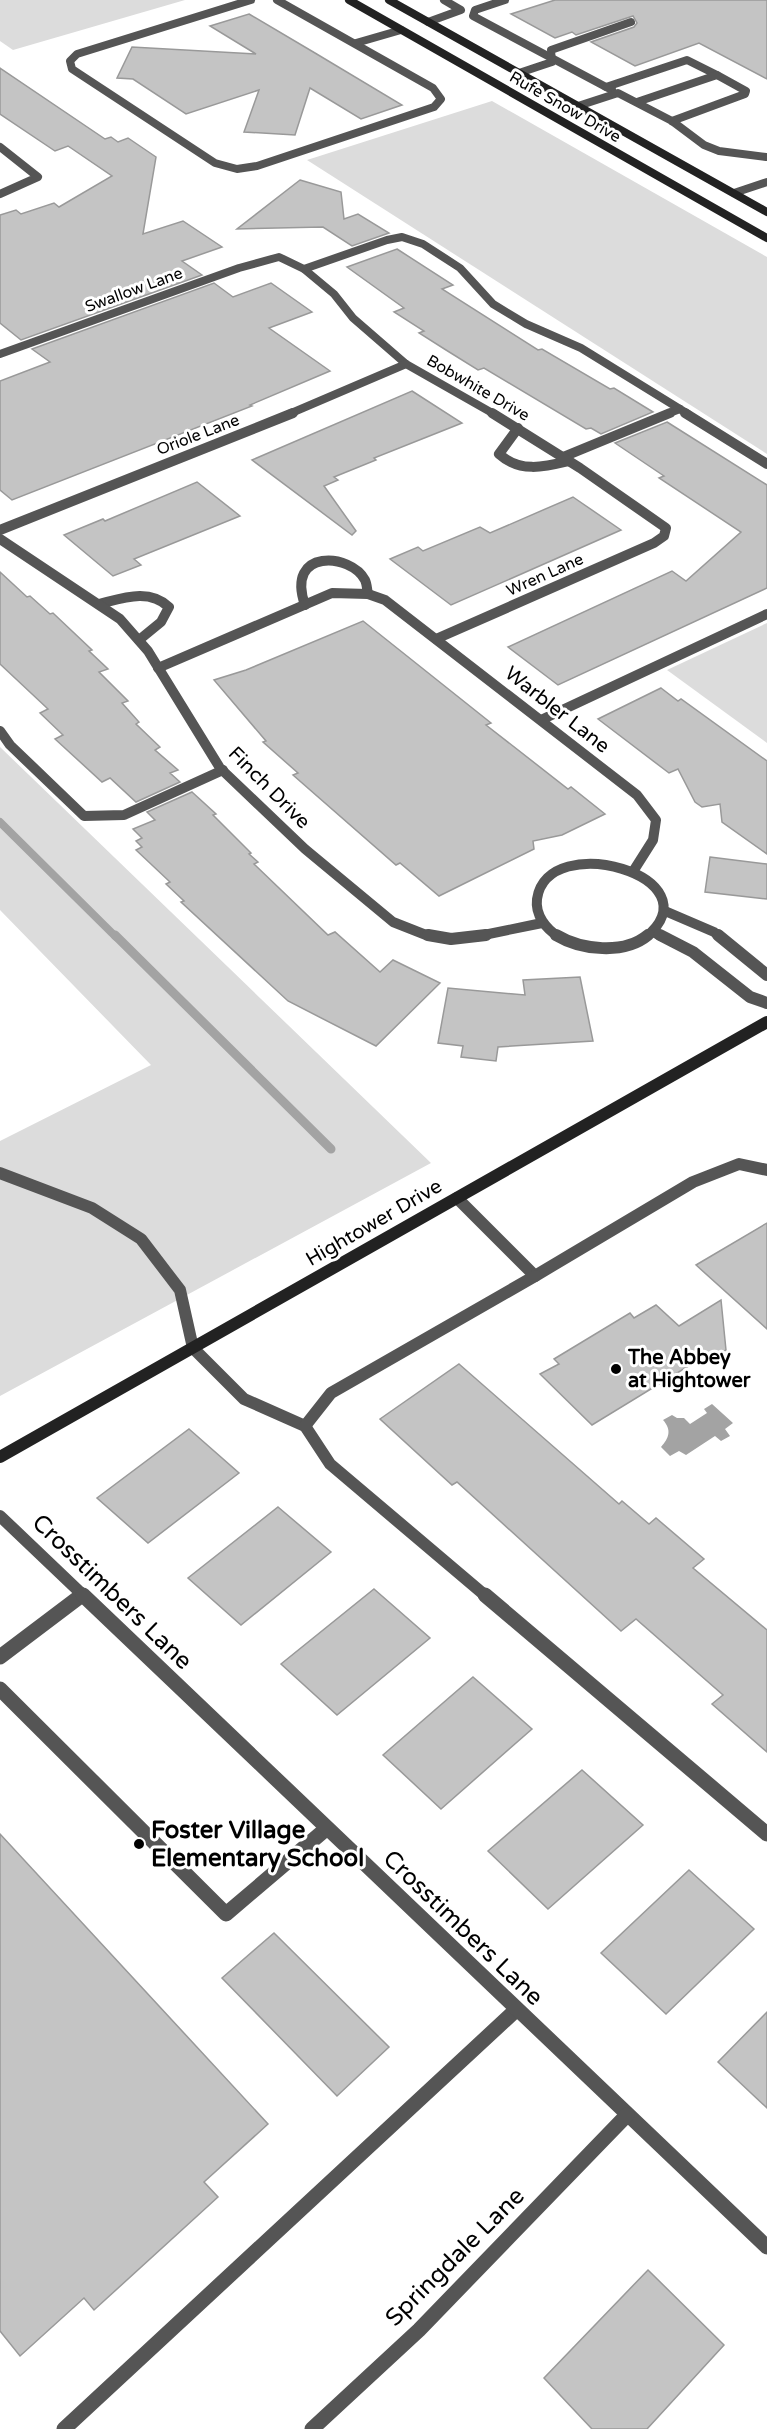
<svg xmlns="http://www.w3.org/2000/svg" width="767" height="2429" font-family="'Varela Round',sans-serif">
	<rect width="100%" height="100%" fill="#fff"/>
	<g fill="#dcdcdc">
		<path d="M0 0H185L13 50 0 41Z"/>
		<path d="M492 101 767 257V454L307 160Z"/>
		<path d="M767 623V743L667 670Z"/>
		<path d="M0 747 431 1163 0 1396V1141L151 1065 0 910Z"/>
	</g>
	<path fill="#a3a3a3" d="M712 1404 733 1423 725 1429 730 1436 721 1441 715 1436 686 1455 679 1451 670 1456 661 1447C669 1438 672 1430 663 1420L672 1415 677 1418H684L690 1424 707 1413 704 1409Z"/>
	<g fill="none" stroke-linecap="round" stroke-linejoin="round">
		<path stroke="#a3a3a3" stroke-width="8" d="M0 822 116 937"/>
		<path stroke="#a3a3a3" stroke-width="9" d="M115 935 331 1149"/>
	</g>
	<g fill="#c4c4c4" stroke="#999" stroke-width="1.5">
		<path d="M555 0H767V79L699 43 635 66 591 42 634 27 637 23 633 16 576 35 572 32 555 38 511 14Z"/>
		<path d="M249 14 315 53 402 105 361 119 310 88 295 135 244 132 259 90 186 114 133 79 117 78 132 47 256 54 210 26Z"/>
		<path d="M0 68 105 139 111 137 118 142 128 138 156 157 143 234 183 221 222 247 182 261 202 275 21 340 0 323V215L16 210 21 214 54 203 59 207 112 176 68 146 55 151 0 114Z"/>
		<path d="M300 180 341 192 344 219 358 214 389 233 352 246 323 227 237 229Z"/>
		<path d="M397 249 453 285 442 289 538 350 542 349 610 389 614 388 653 412 601 434 591 428 586 429 484 368 478 370 446 350 419 333 424 331 394 312 404 308 347 267Z"/>
		<path d="M214 283 233 297 271 283 312 312 269 328 330 371 250 405 252 406 12 500 0 490V381L50 362 32 349Z"/>
		<path d="M412 391 462 423 374 458 376 460 334 477 338 480 324 486 356 531 352 535 252 460Z"/>
		<path d="M667 422 767 485V588L558 685 508 647 672 571 686 581 741 532 659 478 664 476 615 443Z"/>
		<path d="M197 482 240 516 134 559 141 565 113 576 64 535 103 519 105 521Z"/>
		<path d="M573 497 621 530 451 605 390 559 418 547 423 551 480 527 490 533Z"/>
		<path d="M0 572 27 597 30 596 50 614 53 613 92 650 89 651 108 669 99 672 128 701 122 703 139 722 136 724 160 747 155 750 178 770 170 773 180 782 136 802 110 778 102 782 55 739 63 735 40 713 48 709 0 664Z"/>
		<path d="M363 621 491 723 486 725 568 789 571 787 605 814 562 835 533 841 534 849 439 896 400 863 396 865 293 775 298 773 263 742 266 741 214 680 246 670Z"/>
		<path d="M661 688 678 701 681 699 767 761V854L722 822 720 804 702 807 695 802 678 769 669 773 598 719Z"/>
		<path d="M192 792 216 814 213 815 251 853 249 854 258 862 254 864 328 935 335 932 380 972 393 960 440 983 376 1046 288 1001 181 902 184 901 166 884 170 882 136 850 142 847 136 841 142 838 133 829 155 820 147 812Z"/>
		<path d="M710 857 767 864V899L705 892Z"/>
		<path d="M580 977 593 1041 498 1047 496 1061 461 1057 463 1046 438 1043 448 988 525 995 523 980Z"/>
		<path d="M767 1223V1329L696 1265Z"/>
		<path d="M721 1300 726 1350 705 1363 695 1362 592 1425 540 1374 559 1364 554 1359 630 1313 634 1318 656 1305 679 1326Z"/>
		<path d="M459 1364 619 1504 622 1501 649 1524 656 1518 704 1559 693 1568 767 1630V1752L712 1704 723 1695 636 1619 621 1631 457 1482 452 1485 380 1419Z"/>
		<path d="M189 1429 239 1473 148 1543 97 1498Z"/>
		<path d="M278 1507 331 1552 241 1625 188 1578Z"/>
		<path d="M374 1589 430 1638 337 1715 281 1664Z"/>
		<path d="M473 1677 532 1729 441 1809 383 1755Z"/>
		<path d="M582 1770 643 1825 548 1909 488 1851Z"/>
		<path d="M0 1834 268 2124 204 2182 218 2197 94 2310 84 2298 20 2356 0 2331Z"/>
		<path d="M689 1870 754 1929 666 2014 601 1953Z"/>
		<path d="M274 1933 389 2047 337 2096 222 1978Z"/>
		<path d="M767 2012V2108L718 2062Z"/>
		<path d="M648 2270 724 2345 647 2429H592L544 2378Z"/>
	</g>
	<g fill="none" stroke-linecap="round" stroke-linejoin="round">
		<g stroke="#555" stroke-width="8">
			<path d="M251 0 77 54 70 61 72 69 215 163 237 169 257 166 434 107 441 99 433 88 277 0"/>
			<path d="M505 0 475 10 473 16 606 87"/>
			<path d="M428 22 461 10 444 0"/>
			<path d="M356 43 401 30"/>
			<path d="M519 73 552 62 551 50 631 22"/>
			<path d="M612 90 606 87 687 60 717 75"/>
			<path d="M637 102 717 75 746 91 745 94 672 121"/>
			<path d="M578 106 618 93 672 121 704 145 719 151 766 157"/>
			<path d="M304 269 387 240 402 237 423 244 460 268 493 304 526 324 581 348 688 414"/>
			<path d="M667 414 680 409"/>
		</g>
		<g stroke="#555" stroke-width="10">
			<path d="M685 413 767 464"/>
			<path d="M518 428 499 454C520 473 544 467 569 461"/>
			<path d="M563 457 670 413"/>
			<path d="M99 604C123 598 149 588 169 607L161 622 139 640"/>
			<path d="M305 605C285 548 351 553 365 580 367 584 367 590 368 594"/>
			<path d="M541 720 767 614"/>
			<path d="M0 731 10 745 84 816 124 815 223 770"/>
		</g>
		<g stroke="#555" stroke-width="12">
			<path d="M0 1173 92 1208 141 1239 180 1290 193 1348 244 1399 305 1426 330 1464 487 1597"/>
			<path d="M457 1198 535 1276 693 1182 739 1164 767 1170"/>
			<path d="M305 1426 331 1393 535 1276"/>
			<path d="M80 1597 82 1595"/>
		</g>
		<g stroke="#555" stroke-width="15">
			<path d="M485 1595 767 1834"/>
			<path d="M0 1657 82 1595"/>
			<path d="M0 1689 226 1914 326 1829"/>
			<path d="M64 2429 516 2010"/>
		</g>
		<g stroke="#555" stroke-width="8">
			<path d="M0 147 38 177 0 194"/>
			<path d="M734 193 767 182"/>
			<path d="M0 354 239 268 279 257 304 269 334 294 353 318 406 364 494 414"/>
			<path d="M289 414 406 364"/>
		</g>
		<g stroke="#555" stroke-width="10">
			<path d="M0 530 293 413"/>
			<path d="M0 539 120 619 148 651 220 768 305 849 393 922 426 935 438 937"/>
			<path d="M436 639 654 543 664 536 666 528 580 468 492 413"/>
			<path d="M158 668 332 593 368 594 385 600 637 795 656 820 653 840 634 870"/>
			<path d="M665 911 714 932 720 937"/>
			<path d="M653 932 663 937"/>
			<path d="M474 937 542 923"/>
			<path d="M559 937C546 929 535 915 537 899 547 828 718 877 646 937"/>
		</g>
		<g stroke="#555" stroke-width="12">
			<path d="M428 935 451 939 486 935"/>
			<path d="M556 935C581 950 624 955 648 935"/>
			<path d="M660 935 693 952 750 997 767 1003"/>
			<path d="M718 935 767 975"/>
			<path d="M0 1516 85 1597"/>
		</g>
		<g stroke="#555" stroke-width="15">
			<path d="M83 1595 767 2247"/>
			<path d="M312 2429 419 2330 627 2115"/>
		</g>
		<g stroke="#222" stroke-width="8">
			<path d="M349 0 767 238"/>
			<path d="M389 0 767 212"/>
		</g>
		<path stroke="#222" stroke-width="12" d="M0 1457 767 1022"/>
	</g>
	<g fill="#000" stroke="#fff" stroke-width="2">
		<circle cx="616" cy="1369" r="6"/>
		<circle cx="139" cy="1844" r="6"/>
	</g>
	<g text-anchor="middle" dominant-baseline="central" stroke-width="6" stroke-linejoin="round" paint-order="stroke">
		<g font-size="16" fill="#000" stroke="#fff">
			<text transform="translate(565 107) rotate(30)">Rufe Snow Drive</text>
			<text transform="translate(134 290) rotate(-20)">Swallow Lane</text>
			<text transform="translate(478 388) rotate(30)">Bobwhite Drive</text>
			<text transform="translate(198 435) rotate(-21)">Oriole Lane</text>
			<text transform="translate(545 575) rotate(-24)">Wren Lane</text>
		</g>
		<g font-size="20" fill="#000" stroke="#fff">
			<text transform="translate(557 710) rotate(38)">Warbler Lane</text>
			<text transform="translate(269 788) rotate(45)">Finch Drive</text>
			<text transform="translate(374 1223) rotate(-30)">Hightower Drive</text>
		</g>
		<g font-size="20" font-weight="bold" fill="#000" stroke="#fff" text-anchor="start">
			<text x="628" y="1358">The Abbey<tspan x="628" dy="23">at Hightower</tspan></text>
		</g>
		<g font-size="24" fill="#000" stroke="#fff">
			<text transform="translate(112 1592) rotate(44)">Crosstimbers Lane</text>
			<text transform="translate(463 1928) rotate(44)">Crosstimbers Lane</text>
			<text transform="translate(455 2257) rotate(-45)">Springdale Lane</text>
		</g>
		<g font-size="24" font-weight="bold" fill="#000" stroke="#fff" text-anchor="start">
			<text x="151" y="1830">Foster Village<tspan x="151" dy="28">Elementary School</tspan></text>
		</g>
	</g>
</svg>
